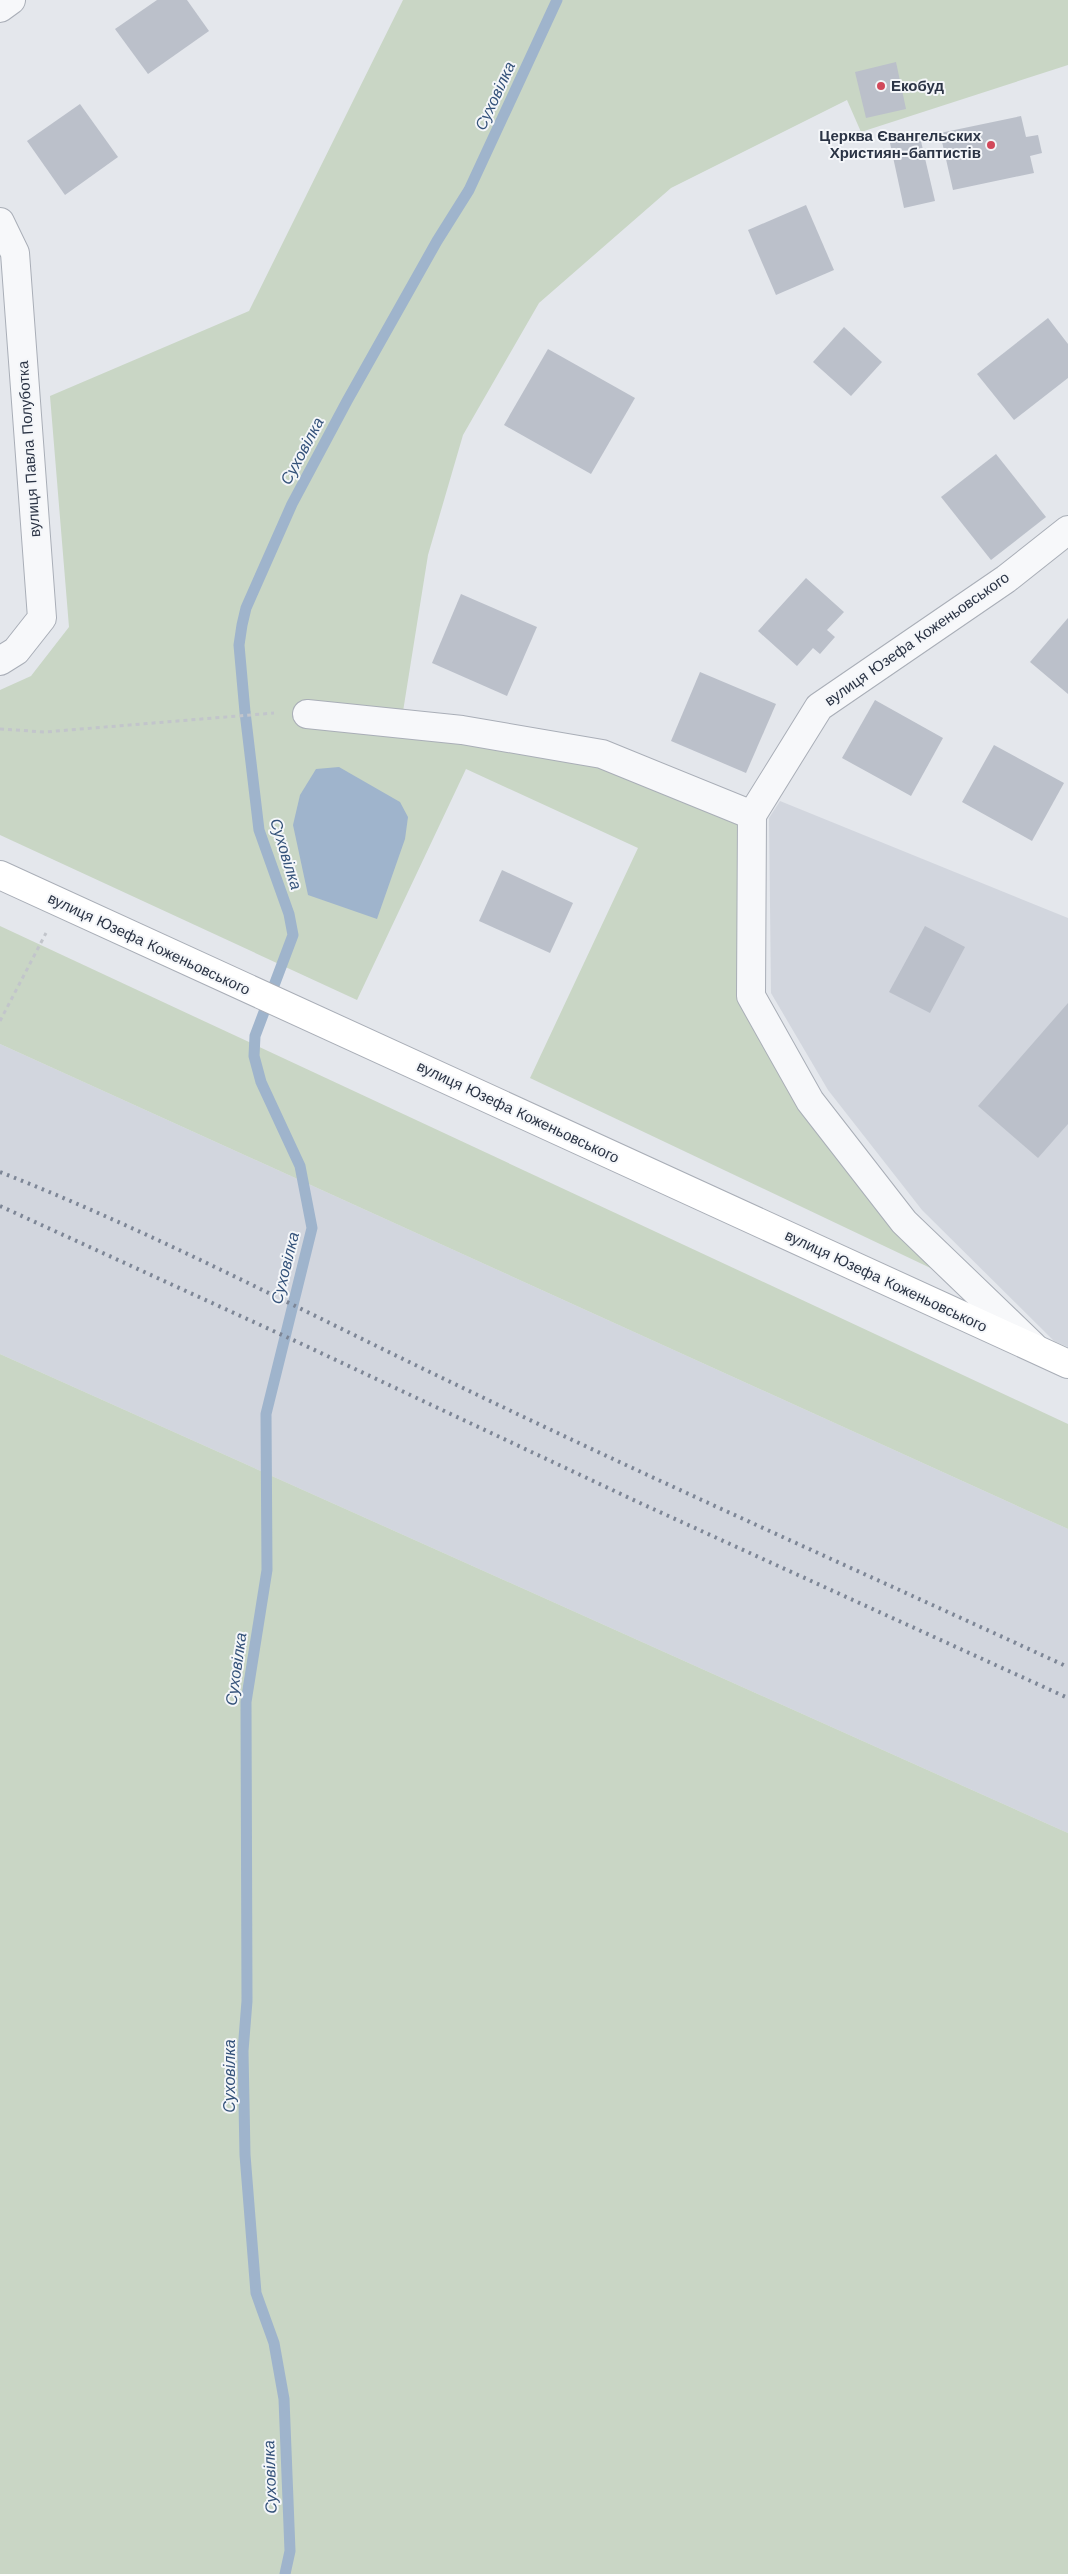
<svg xmlns="http://www.w3.org/2000/svg" width="1068" height="2574" font-family="'Work Sans',sans-serif">
	<rect width="100%" height="100%" fill="#e4e7ec"/>
	<g fill="#d2d6de">
		<path d="M780 801 1068 918V1347L1054 1341 922 1210 828 1090 771 993 769 818Z"/>
		<path d="M0 1044 1068 1529V1833L0 1354Z"/>
	</g>
	<g fill="#c9d6c5">
		<path d="M403 0H1068V65L861 132 847 100 671 188 539 303 463 435 428 555 401 724 602 754 743 812 741 994 941 1273 530 1078 638 848 466 769 357 1000 0 835V690L31 676 69 627 50 396 249 311Z"/>
		<path d="M0 926 1068 1424V1529L0 1044Z"/>
		<path d="M0 1354 1068 1833V2574H0Z"/>
	</g>
	<path fill="#9fb4cc" d="M339 767 400 802 408 817 405 839 377 919 308 895 293 825 300 795 316 769Z"/>
	<g fill="none" stroke-linecap="round" stroke-linejoin="round">
		<path stroke="#9fb4cc" stroke-width="11" d="M285 2574 290 2551 284 2399 274 2343 256 2293 245 2155 243 2051 247 2001 246 1702 267 1570 266 1414 312 1228 300 1166 261 1082 254 1056 255 1036 293 935 289 914 259 830 245 712 239 645 242 625 246 608 292 504 347 401 437 241 469 190 557 0"/>
	</g>
	<g fill="#bbc0ca">
		<path d="M157 0H187L209 31 148 74 115 29Z"/>
		<path d="M896 62 906 109 866 118 855 72Z"/>
		<path d="M80 104 118 157 65 195 27 141Z"/>
		<path d="M1021 116 1026 137 1038 135 1042 153 1030 156 1034 173 953 190 940 133Z"/>
		<path d="M920 137 935 201 904 208 890 143Z"/>
		<path d="M806 205 834 270 776 295 748 230Z"/>
		<path d="M1048 318 1068 344V378L1014 420 977 374Z"/>
		<path d="M844 327 882 362 851 396 813 362Z"/>
		<path d="M548 349 635 398 591 474 504 425Z"/>
		<path d="M996 454 1046 517 991 560 941 497Z"/>
		<path d="M806 578 844 612 827 630 835 637 820 654 813 648 797 666 758 631Z"/>
		<path d="M461 594 537 627 507 696 432 663Z"/>
		<path d="M1068 618V694L1030 662Z"/>
		<path d="M700 672 776 704 746 773 671 741Z"/>
		<path d="M875 700 943 738 911 796 842 758Z"/>
		<path d="M994 745 1064 783 1032 841 962 802Z"/>
		<path d="M502 870 573 903 550 953 479 921Z"/>
		<path d="M925 926 965 947 930 1013 889 992Z"/>
		<path d="M1068 1003V1124L1038 1158 978 1106Z"/>
	</g>
	<g fill="none" stroke-linecap="round" stroke-linejoin="round">
		<defs>
			<g id="street">
				<path d="M0 8 11 0"/>
				<path d="M0 222 15 253 42 618 16 651 0 661"/>
				<path d="M307 714 462 730 602 754 752 815"/>
				<path d="M1033 1346 904 1222 810 1101 751 996 752 815 819 707 1006 579 1068 530"/>
			</g>
			<path id="secondary" d="M0 875 1068 1364"/>
		</defs>
		<use href="#street" stroke="#a9aeb7" stroke-width="30"/>
		<use href="#secondary" stroke="#a9aeb7" stroke-width="30"/>
		<g stroke="#c2c5cb" stroke-width="3" stroke-dasharray="4 4" stroke-linecap="butt">
			<path d="M0 729 45 732 274 713"/>
			<path d="M0 1021 46 933"/>
		</g>
		<use href="#street" stroke="#f7f8fa" stroke-width="28"/>
		<use href="#secondary" stroke="#fff" stroke-width="28"/>
		<g stroke="#7d8696" stroke-width="4" stroke-dasharray="2.5 5" stroke-linecap="butt">
			<path d="M0 1172C158 1234 308 1314 461 1387 662 1484 866 1574 1068 1667"/>
			<path d="M0 1206 304 1345 640 1503 1068 1698"/>
		</g>
	</g>
	<g fill="#d1495b" stroke="#f4f6f9" stroke-width="2">
		<circle cx="881" cy="86" r="5"/>
		<circle cx="991" cy="145" r="5"/>
	</g>
	<g text-anchor="middle" dominant-baseline="central" stroke-width="4" stroke-linejoin="round" paint-order="stroke">
		<g font-size="15" font-weight="bold" fill="#2b3445" stroke="#f4f6f9" text-anchor="start">
			<text x="891" y="86">Екобуд</text>
			<text x="981" y="136" text-anchor="end">Церква Євангельских<tspan x="981" dy="17">Християн-баптистів</tspan></text>
		</g>
		<g font-size="15" fill="#2b3445" stroke="#f4f6f9">
			<text transform="translate(29 449) rotate(-94)">вулиця Павла Полуботка</text>
			<text transform="translate(917 639) rotate(-35)">вулиця Юзефа Коженьовського</text>
			<text transform="translate(149 944) rotate(25)">вулиця Юзефа Коженьовського</text>
			<text transform="translate(518 1112) rotate(25)">вулиця Юзефа Коженьовського</text>
			<text transform="translate(886 1281) rotate(25)">вулиця Юзефа Коженьовського</text>
		</g>
		<g font-size="16" font-style="italic" fill="#34527a" stroke="#f4f6f9">
			<text transform="translate(495 96) rotate(-65)">Суховілка</text>
			<text transform="translate(302 451) rotate(-62)">Суховілка</text>
			<text transform="translate(286 854) rotate(73)">Суховілка</text>
			<text transform="translate(285 1268) rotate(-76)">Суховілка</text>
			<text transform="translate(236 1669) rotate(-82)">Суховілка</text>
			<text transform="translate(229 2076) rotate(-90)">Суховілка</text>
			<text transform="translate(270 2477) rotate(-92)">Суховілка</text>
		</g>
	</g>
</svg>
